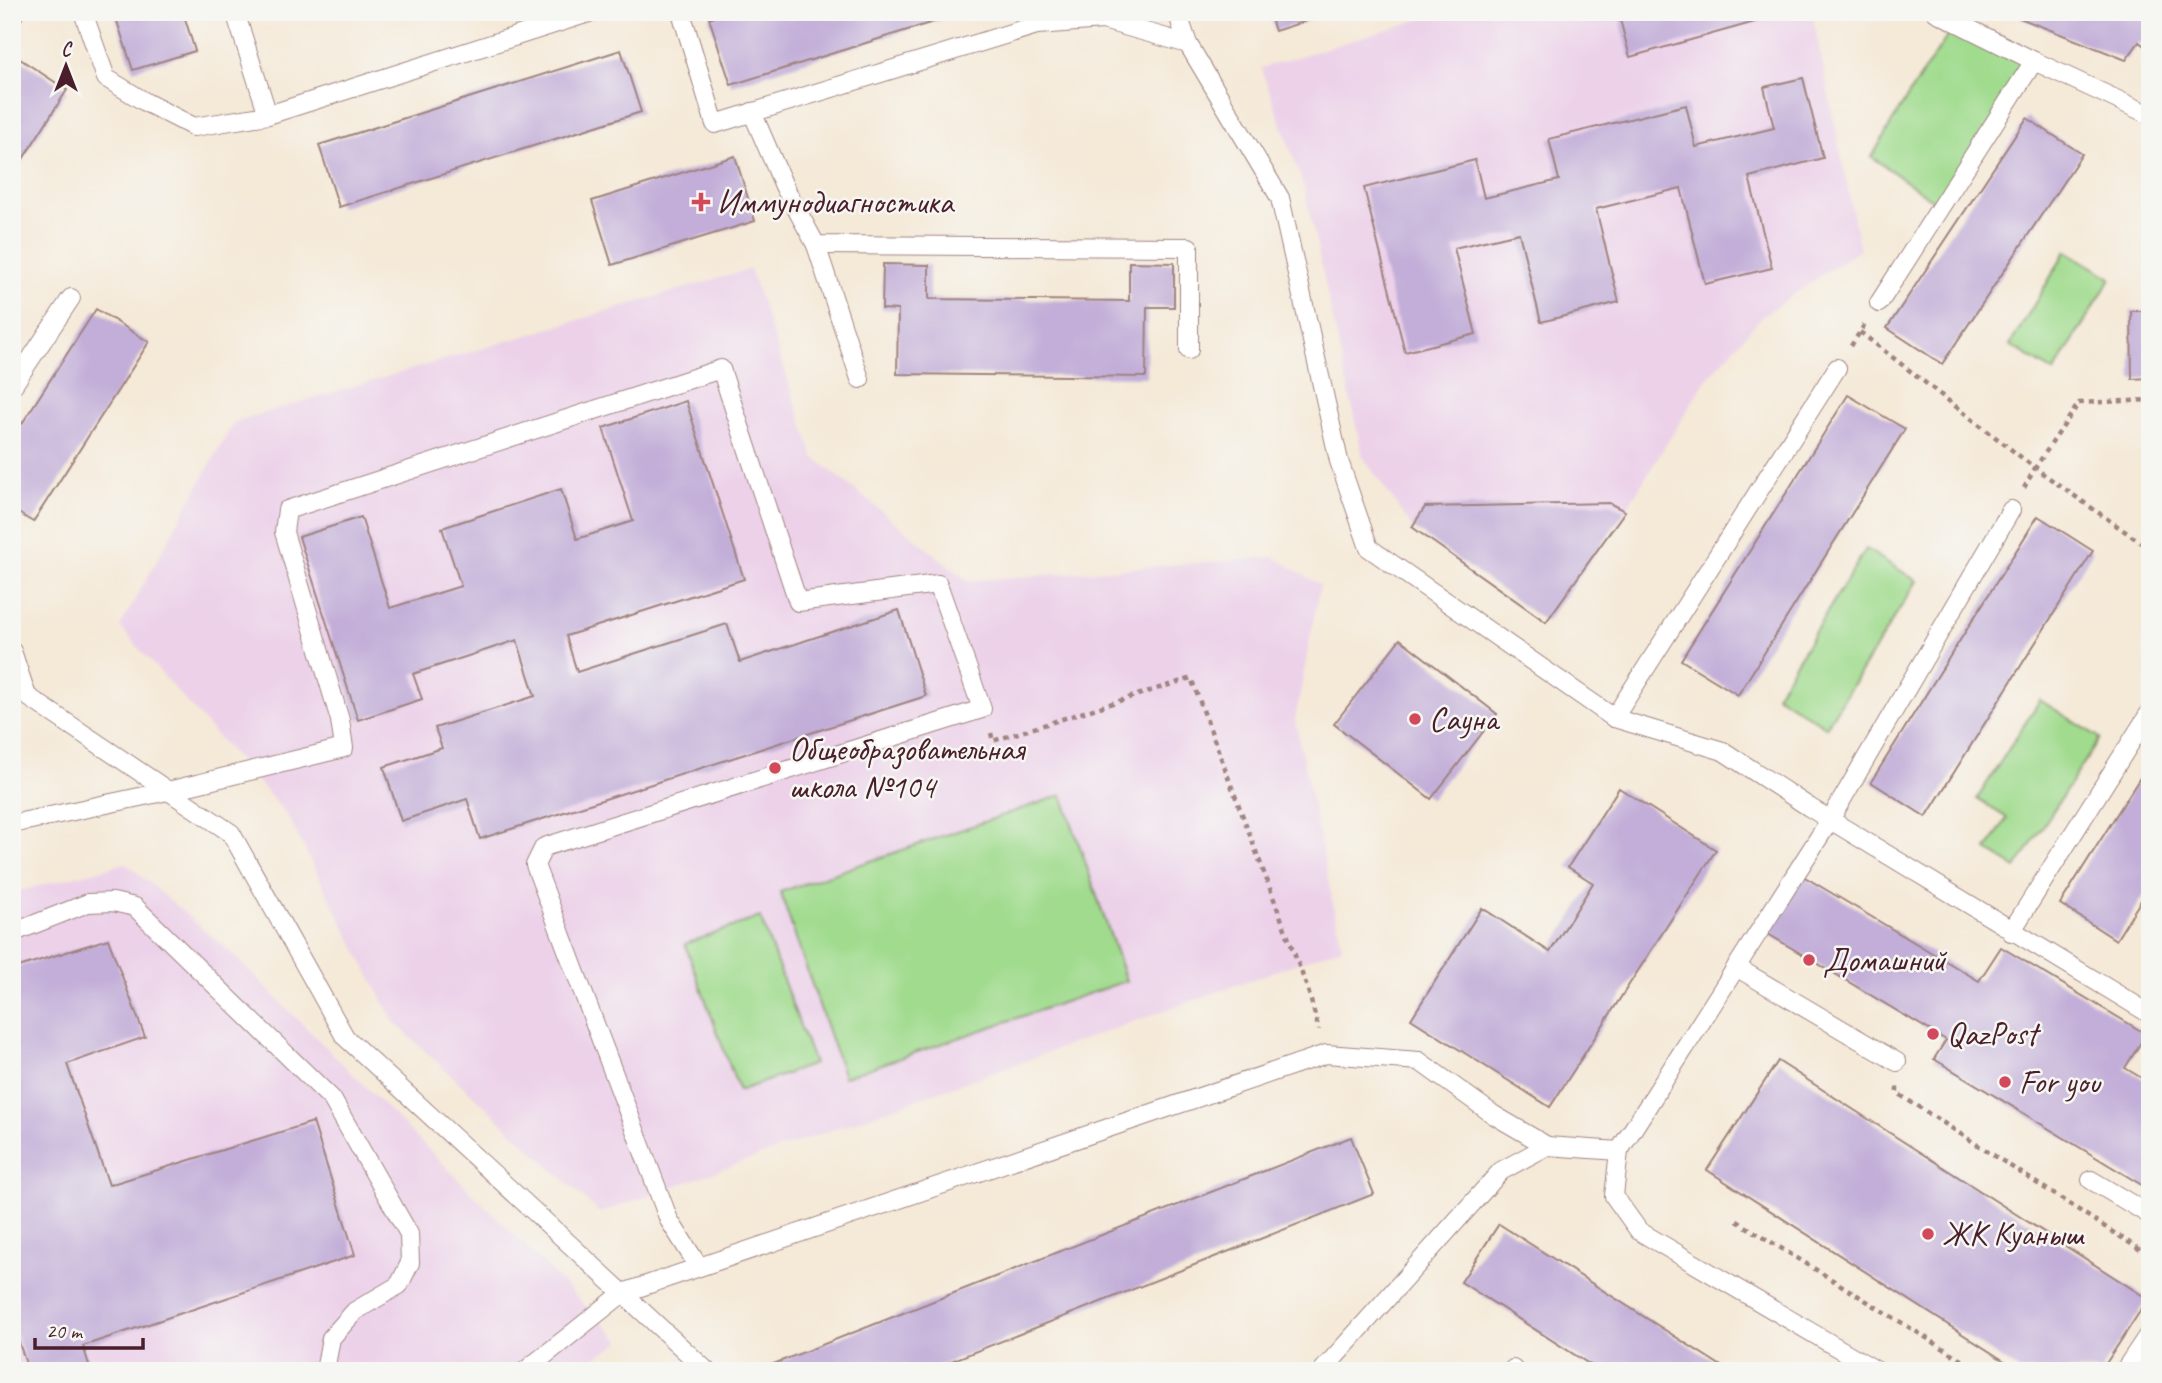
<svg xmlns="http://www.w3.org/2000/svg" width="2162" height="1383" font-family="Caveat,sans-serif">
	<rect width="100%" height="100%" fill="#f6f6f2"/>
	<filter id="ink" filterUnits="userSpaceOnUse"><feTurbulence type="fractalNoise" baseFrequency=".0143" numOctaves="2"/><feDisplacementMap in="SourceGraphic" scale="14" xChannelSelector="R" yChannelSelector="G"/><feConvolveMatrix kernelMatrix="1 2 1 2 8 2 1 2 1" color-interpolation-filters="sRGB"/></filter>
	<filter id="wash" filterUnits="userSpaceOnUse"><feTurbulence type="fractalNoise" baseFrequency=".00686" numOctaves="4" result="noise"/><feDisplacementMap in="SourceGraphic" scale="28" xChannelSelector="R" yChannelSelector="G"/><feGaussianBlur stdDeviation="1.57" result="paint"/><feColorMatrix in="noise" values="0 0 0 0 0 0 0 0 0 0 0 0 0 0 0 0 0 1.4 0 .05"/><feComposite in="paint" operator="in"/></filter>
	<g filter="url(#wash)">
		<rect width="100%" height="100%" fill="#f5e9d7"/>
		<g fill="#ecd1e9">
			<path d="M1444 12H1812L1860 249 1762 316 1704 383 1625 511 1609 503 1425 507 1412 527 1363 457 1304 187 1261 68Z"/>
			<path d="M750 269 814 457 968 581 1274 557 1320 585 1295 720 1342 947 600 1213 394 1022 287 815 120 627 234 422Z"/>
			<path d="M126 863 231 953 621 1341 576 1371H12V893Z"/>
		</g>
		<g fill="#a0db8e" stroke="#757d5c" stroke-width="2">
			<path d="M1956 23 2034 61 1941 206 1872 157 1904 102Z"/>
			<path d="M2066 251 2111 278 2054 372 2010 345Z"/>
			<path d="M1866 549 1917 581 1826 727 1776 695Z"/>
			<path d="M2040 700 2100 738 2016 868 1987 850 2007 818 1977 799Z"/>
			<path d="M1062 795 1126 981 844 1077 780 892Z"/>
			<path d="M760 917 814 1064 739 1091 685 944Z"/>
		</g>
		<g id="blocks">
			<g fill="#c2aed8">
				<path d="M114 12H183L195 51 133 70Z"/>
				<path d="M727 12H962V13L731 85 709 18Z"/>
				<path d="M1269 12H1331V13L1275 31Z"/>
				<path d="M1618 12H1787V13L1630 57Z"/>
				<path d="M2021 12H2150V50L2139 42 2126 60 2020 18Z"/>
				<path d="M621 50 641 112 339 207 319 145Z"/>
				<path d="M17 57 67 90 12 176V64Z"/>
				<path d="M1803 78 1823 158 1749 177 1772 268 1705 284 1681 188 1596 209 1619 302 1541 322 1519 233 1454 248 1476 334 1405 352 1364 188 1475 160 1484 198 1559 180 1549 139 1686 105 1696 147 1774 128 1764 87Z"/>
				<path d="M2027 118 2082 154 1942 364 1887 328Z"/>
				<path d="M735 156 755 221 612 265 592 201Z"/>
				<path d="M1129 262 1174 263V307H1147L1146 377 897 374 898 310 882 309 883 264 929 265V299L1129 301Z"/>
				<path d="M96 309 149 342 33 522 12 509V439Z"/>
				<path d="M2131 311H2150V378L2132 379Z"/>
				<path d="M1848 395 1905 429 1738 695 1681 660Z"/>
				<path d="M686 401 744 579 566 636 577 672 727 624 740 662 899 610 926 696 480 839 467 799 401 821 384 767 442 748 435 728 535 696 517 640 413 674 422 699 358 720 299 537 361 517 390 608 461 586 442 528 561 489 577 539 633 521 603 428Z"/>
				<path d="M1609 503 1625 511 1546 622 1412 527 1425 507Z"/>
				<path d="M2038 516 2093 551 1926 817 1871 782Z"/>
				<path d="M1400 639 1497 714 1431 799 1334 724Z"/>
				<path d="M2150 762V886L2116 940 2060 904Z"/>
				<path d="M1619 788 1716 850 1550 1107 1411 1019 1482 908 1550 952 1593 883 1568 867Z"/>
				<path d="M1803 876 1979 981 2001 947 2146 1034 2125 1068 2150 1083V1190L1934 1059 1946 1040 1768 934Z"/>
				<path d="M108 939 145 1037 67 1064 109 1185 313 1122 355 1255 83 1346 91 1371H17L27 1367 12 1321V969Z"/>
				<path d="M1778 1061 2148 1299 2101 1371H2020L1707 1170Z"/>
				<path d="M1351 1137 1374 1194 926 1371H764L763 1368Z"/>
				<path d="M1499 1224 1729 1371H1600L1461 1282Z"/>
				<path d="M2150 1354V1371H2140Z"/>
			</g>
		</g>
	</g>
	<g filter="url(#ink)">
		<use href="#blocks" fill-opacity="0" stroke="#a08481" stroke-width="2"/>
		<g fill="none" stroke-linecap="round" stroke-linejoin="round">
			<defs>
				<g id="lane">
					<path d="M83 12 106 78 147 103 194 127 268 115 592 12"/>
					<path d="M235 12 268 115"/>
					<path d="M681 12 715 124 1037 25 1103 20 1188 44"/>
					<path d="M1177 12 1188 44 1280 198 1339 461 1369 548 1614 718 1723 751 1809 807 2150 1014"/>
					<path d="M1936 12 2034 61"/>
					<path d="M12 17 15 12"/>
					<path d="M752 112 784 186 816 245 1189 247V350"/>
					<path d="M816 245 860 379"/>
					<path d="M1879 303 2034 61 2150 115"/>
					<path d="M12 387 71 298"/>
					<path d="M12 651 27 696 231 833 345 1037 707 1371"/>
					<path d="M1614 718 1837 368"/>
					<path d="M12 824 168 791 344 748 340 720 284 532 287 510 721 369 798 602 938 584 982 709 544 847 535 865 669 1220 699 1267"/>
					<path d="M2011 932 2150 712"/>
					<path d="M12 933 88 903 113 902 135 907 332 1099 409 1234 410 1263 399 1285 355 1311 331 1338 325 1371"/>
					<path d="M1736 967 1897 1062"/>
					<path d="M2091 1180 2150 1215"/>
					<path d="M1513 1369 1515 1371"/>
					<path d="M525 1371 623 1293 1326 1054 1419 1061 1494 1115 1547 1146"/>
					<path d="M1322 1371 1501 1171 1547 1146 1619 1151"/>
					<path d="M1877 1371 1639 1231 1614 1196 1619 1151 1830 820 2011 510"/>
					<path d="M2124 1371 2150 1332"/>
				</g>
			</defs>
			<use href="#lane" stroke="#a08481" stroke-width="20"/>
			<g stroke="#a08481" stroke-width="4.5" stroke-dasharray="5 5" stroke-linecap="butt">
				<path d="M1860 332 2035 468 2079 403 2150 400"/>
				<path d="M1851 346 1865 324"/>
				<path d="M2024 488 2035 468 2150 549"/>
				<path d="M991 733 993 741 1191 678 1308 990 1319 1030"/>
				<path d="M1897 1087V1093L2150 1256"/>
				<path d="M1737 1221 1980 1371"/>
			</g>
			<use href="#lane" stroke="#fff" stroke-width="18"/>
		</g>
	</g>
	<g fill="#d1495b" stroke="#f6f6f2" stroke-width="2.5">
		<path d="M697.5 191.5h7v7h7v7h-7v7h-7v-7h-7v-7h7z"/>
		<circle cx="1415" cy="719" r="7"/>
		<circle cx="775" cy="768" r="7"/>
		<circle cx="1809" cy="960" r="7"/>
		<circle cx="1933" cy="1034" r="7"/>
		<circle cx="2005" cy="1082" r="7"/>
		<circle cx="1928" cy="1234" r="7"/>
	</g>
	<g text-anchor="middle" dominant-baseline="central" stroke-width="5" stroke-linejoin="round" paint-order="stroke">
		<g font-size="33" fill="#4a1f2b" stroke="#f6f6f2" text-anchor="start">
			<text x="717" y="202">Иммунодиагностика</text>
			<text x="1429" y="719">Сауна</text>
			<text x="789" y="749">Общеобразовательная<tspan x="789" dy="38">школа №104</tspan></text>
			<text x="1823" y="960">Домашний</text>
			<text x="1947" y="1034">QazPost</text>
			<text x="2019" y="1082">For you</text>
			<text x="1942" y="1234">ЖК Куаныш</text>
		</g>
	</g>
	<rect width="2162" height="1383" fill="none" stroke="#f6f6f2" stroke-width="42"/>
	<g transform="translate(66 66)" stroke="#f6f6f2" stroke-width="5" paint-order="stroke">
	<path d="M0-5L12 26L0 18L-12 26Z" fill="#4a1f2b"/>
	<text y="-10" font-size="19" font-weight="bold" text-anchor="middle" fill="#4a1f2b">С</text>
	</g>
	<path d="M35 1338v10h108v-10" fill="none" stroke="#4a1f2b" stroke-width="3.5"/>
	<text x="46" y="1338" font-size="21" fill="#4a1f2b" stroke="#f6f6f2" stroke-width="5" paint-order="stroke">20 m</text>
</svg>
